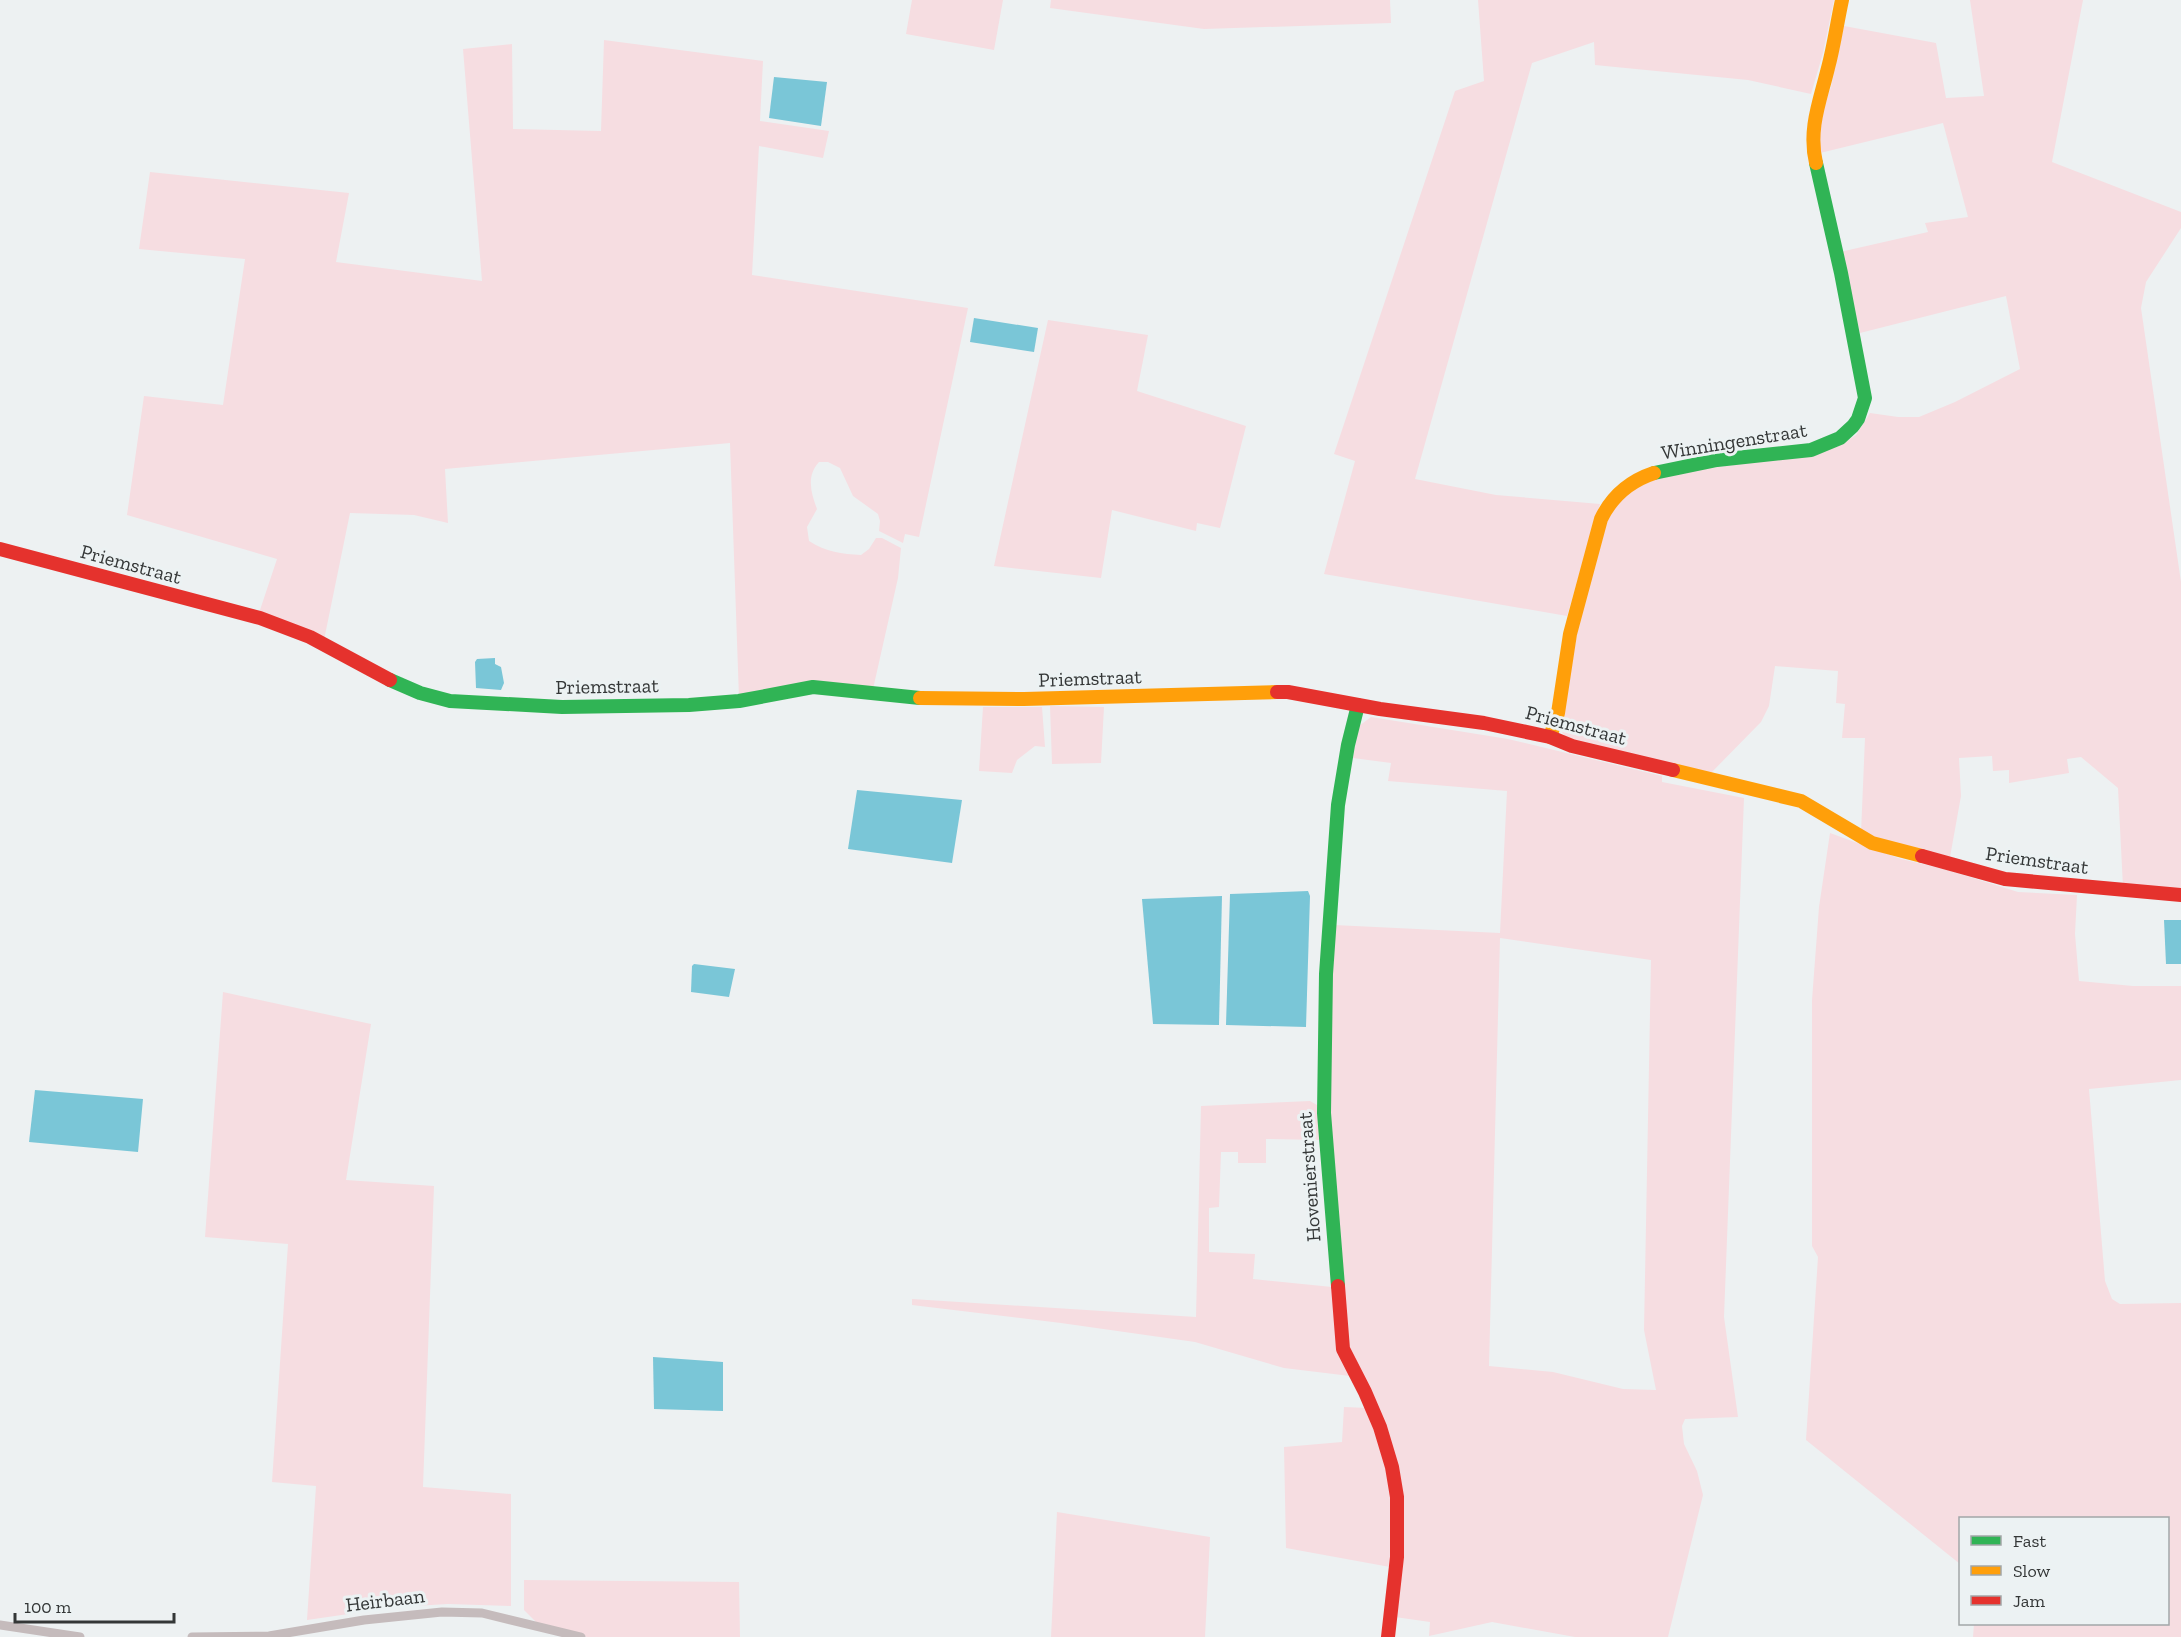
<svg xmlns="http://www.w3.org/2000/svg" width="2181" height="1637" font-family="'Zilla Slab',serif">
	<rect width="100%" height="100%" fill="#edf1f2"/>
	<g fill="#f6dde1" fill-rule="evenodd">
		<path d="M912 0H1003L994 50 906 34Z"/>
		<path d="M1051 0H1390L1391 23 1204 29 1050 8Z"/>
		<path d="M1478 0H1834L1823 53 1811 94 1748 80 1595 65 1594 42 1532 63 1415 479 1496 495 1600 504 1567 616 1324 574 1355 461 1334 454 1455 91 1484 81Z"/>
		<path d="M1970 0H2083L2052 162 2181 212V228L2146 282 2141 308 2181 582V892L2123 887 2118 788 2081 757 2067 759 2069 773 2009 783V770L1993 771 1992 756 1959 758 1961 796 1950 857 1899 846 1861 833 1865 738H1842L1845 704 1836 703 1838 671 1775 666 1769 706 1761 722 1709 775 1566 738 1562 732V724L1579 622 1610 512 1629 491 1671 473 1811 455 1844 443 1856 435 1870 413 1898 417H1919L1955 402 2020 369 2006 296 1860 333 1840 252 1928 232 1925 223 1968 217 1943 123 1820 153 1818 121 1831 87 1844 26 1936 43 1946 98 1984 96Z"/>
		<path d="M604 40 763 61 760 121 829 131 823 158 759 146 752 275 968 308 919 537 905 534 903 543 879 531 880 521 878 514 853 496 840 468 828 462H819C806 476 811 493 817 509L807 527 809 541C826 552 842 554 861 555L869 549 876 538H882L901 548 898 578 873 689 739 698 730 443 445 469 448 523 414 515 350 513 324 640 259 613 277 559 127 515 144 396 223 405 245 259 139 249 150 172 349 193 336 262 482 281 463 49 512 44 513 129 601 131Z"/>
		<path d="M1048 320 1148 335 1137 391 1246 426 1220 528 1197 523 1196 531 1112 510 1101 578 994 566Z"/>
		<path d="M1050 706 1104 707 1101 763 1052 764Z"/>
		<path d="M983 707H1042L1045 747 1035 746 1017 760 1012 773 979 771Z"/>
		<path d="M1371 717 1508 739 1662 776V782L1744 798 1724 1317 1738 1417 1685 1419 1682 1426 1684 1444 1697 1471 1703 1495 1668 1637H1575L1492 1622 1429 1636 1430 1622 1395 1617 1402 1495 1351 1355 1346 1335 1329 1116 1334 925 1500 933 1507 791 1388 781 1391 763 1353 758 1359 726ZM1500 938 1651 960 1644 1330 1656 1390 1623 1389 1553 1372 1489 1366Z"/>
		<path d="M1830 833 1901 859 1944 869 2018 892 2077 895 2075 934 2079 981 2133 986H2181V1080L2089 1089 2105 1281 2112 1299 2120 1304 2181 1303V1637H1973L1974 1624H2168V1518H1960V1564L1806 1440 1818 1257 1812 1246V1000L1819 907Z"/>
		<path d="M223 992 371 1024 346 1180 434 1186 423 1487 511 1494V1606L448 1604 397 1607 307 1620 316 1486 272 1482 288 1244 205 1237Z"/>
		<path d="M1310 1101 1317 1105 1320 1140 1266 1139V1163H1238V1152H1221L1219 1207 1209 1208V1252L1255 1254 1253 1279 1332 1287 1350 1376 1284 1368 1195 1342 1061 1323 912 1305V1299L1196 1317 1201 1106Z"/>
		<path d="M1344 1407 1368 1408 1390 1477 1393 1525 1390 1567 1286 1548 1284 1447 1342 1442Z"/>
		<path d="M1057 1512 1210 1537 1205 1637H1051Z"/>
		<path d="M524 1580 739 1582 740 1637H587L538 1624 524 1610Z"/>
	</g>
	<g fill="#7ac6d7">
		<path d="M774 77 827 82 821 126 769 118Z"/>
		<path d="M974 318 1038 328 1034 352 970 342Z"/>
		<path d="M495 658V664L501 667 504 683 501 690 476 688 475 662 477 659Z"/>
		<path d="M857 790 962 800 952 863 848 849Z"/>
		<path d="M1308 891 1310 896 1306 1027 1226 1025 1230 894Z"/>
		<path d="M1222 896 1219 1025 1153 1024 1142 899Z"/>
		<path d="M2164 920H2181V964H2166Z"/>
		<path d="M694 964 735 969 729 997 691 992 692 966Z"/>
		<path d="M35 1090 143 1099 138 1152 29 1142Z"/>
		<path d="M653 1357 723 1362V1411L654 1409Z"/>
	</g>
	<g fill="none" stroke-linecap="round" stroke-linejoin="round">
		<g stroke="#c5bbbc" stroke-width="9">
			<path d="M0 1625 80 1637"/>
			<path d="M192 1637 269 1636 364 1620 442 1612 482 1613 581 1637"/>
		</g>
		<g stroke="#30b455" stroke-width="14">
			<path d="M1654 473 1717 460 1811 450 1840 438 1853 426 1858 419 1865 398 1841 273 1816 163"/>
			<path d="M390 680 420 693 450 701 562 707 689 705 739 701 813 687 920 698"/>
			<path d="M1338 1286 1324 1113 1326 974 1338 805 1348 745 1358 705"/>
		</g>
		<g stroke="#ff9f0a" stroke-width="14">
			<path d="M1816 163C1808 129 1820 101 1828 68 1834 46 1837 23 1842 0"/>
			<path d="M920 698 1024 699 1277 692"/>
			<path d="M1550 737 1558 713 1570 634 1601 519C1612 496 1630 481 1654 473"/>
			<path d="M1673 770 1801 801 1872 843 1922 856"/>
		</g>
		<g stroke="#e5322d" stroke-width="14">
			<path d="M0 549 260 618 310 637 390 680"/>
			<path d="M1277 692H1288L1380 709 1484 723 1550 737 1572 746 1673 770"/>
			<path d="M1922 856 2005 879 2181 895"/>
			<path d="M1338 1286 1343 1349 1365 1392 1380 1427 1392 1467 1397 1497V1557L1388 1637"/>
		</g>
	</g>
	<g text-anchor="middle" dominant-baseline="central" stroke-width="6" stroke-linejoin="round" paint-order="stroke">
		<g font-size="20" fill="#343737" stroke="#ecf2f3">
			<text transform="translate(1734 441) rotate(-9)">Winningenstraat</text>
			<text transform="translate(131 564) rotate(15)">Priemstraat</text>
			<text transform="translate(1090 678) rotate(-2)">Priemstraat</text>
			<text transform="translate(607 686) rotate(-1)">Priemstraat</text>
			<text transform="translate(1576 725) rotate(15)">Priemstraat</text>
			<text transform="translate(2037 860) rotate(8)">Priemstraat</text>
			<text transform="translate(1309 1177) rotate(-94)">Hovenierstraat</text>
			<text transform="translate(385 1600) rotate(-7)">Heirbaan</text>
		</g>
	</g>
	<rect x="1959" y="1517" width="210" height="108" fill="#ecf2f3" stroke="#a2a7a8" stroke-width="1.5"/>
	<rect x="1971" y="1536" width="30" height="9" fill="#30b455" stroke="#a2a7a8" stroke-width="1.5"/>
	<text x="2013" y="1547" font-size="18" fill="#343737">Fast</text>
	<rect x="1971" y="1566" width="30" height="9" fill="#ff9f0a" stroke="#a2a7a8" stroke-width="1.5"/>
	<text x="2013" y="1577" font-size="18" fill="#343737">Slow</text>
	<rect x="1971" y="1596" width="30" height="9" fill="#e5322d" stroke="#a2a7a8" stroke-width="1.5"/>
	<text x="2013" y="1607" font-size="18" fill="#343737">Jam</text>
	<path d="M15 1613v9h159v-9" fill="none" stroke="#343737" stroke-width="3"/>
	<text x="24" y="1613" font-size="18" fill="#343737" stroke="#ecf2f3" stroke-width="4.5" paint-order="stroke">100 m</text>
</svg>
